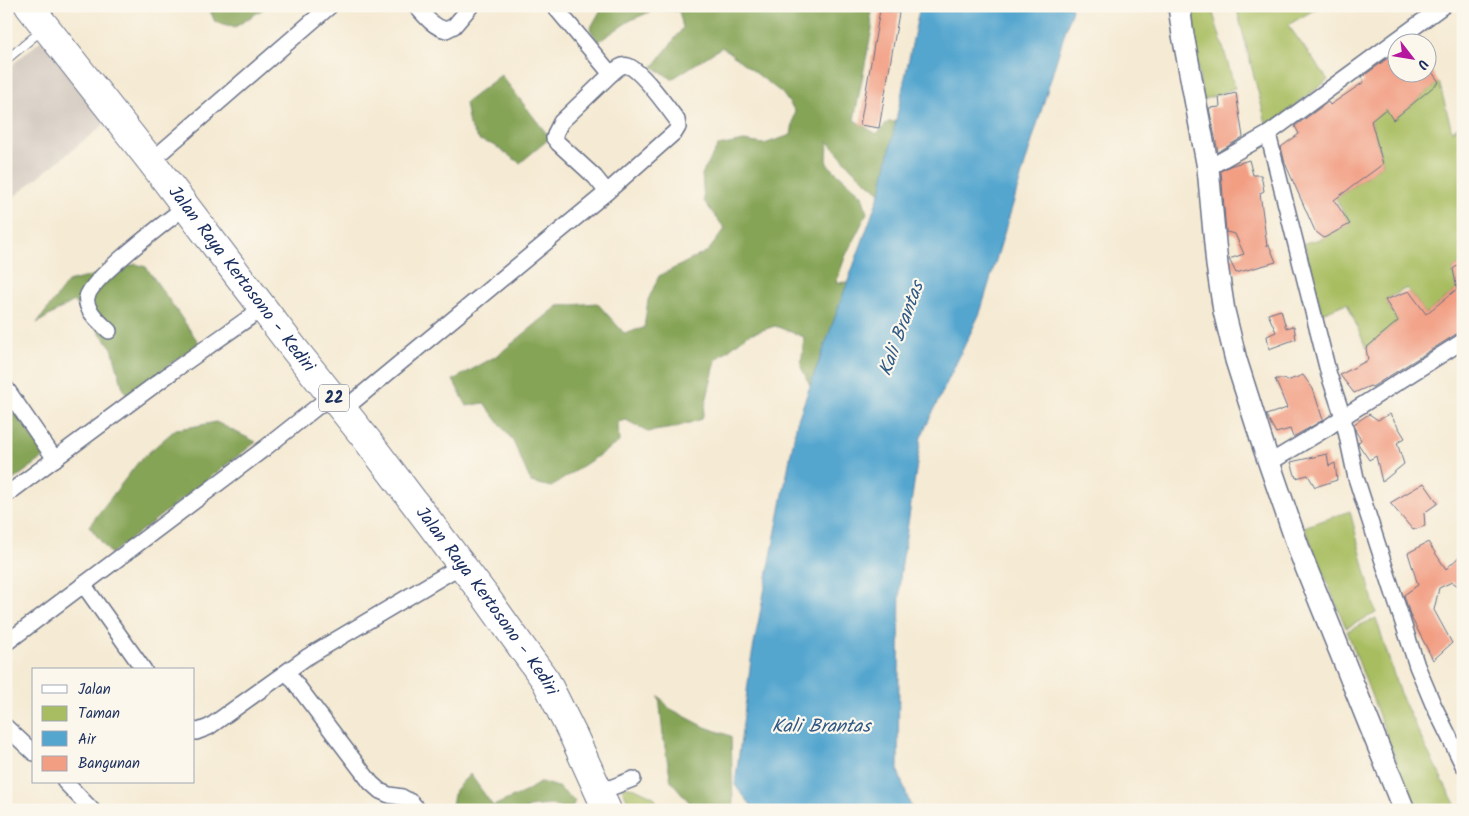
<svg xmlns="http://www.w3.org/2000/svg" width="1469" height="816" font-family="Kalam,sans-serif">
	<rect width="100%" height="100%" fill="#fbf7ec"/>
	<filter id="ink" filterUnits="userSpaceOnUse"><feTurbulence type="fractalNoise" baseFrequency=".02" numOctaves="2"/><feDisplacementMap in="SourceGraphic" scale="10" xChannelSelector="R" yChannelSelector="G"/><feConvolveMatrix kernelMatrix="1 2 1 2 8 2 1 2 1" color-interpolation-filters="sRGB"/></filter>
	<filter id="wash" filterUnits="userSpaceOnUse"><feTurbulence type="fractalNoise" baseFrequency=".0096" numOctaves="4" result="noise"/><feDisplacementMap in="SourceGraphic" scale="20" xChannelSelector="R" yChannelSelector="G"/><feGaussianBlur stdDeviation="1.12" result="paint"/><feColorMatrix in="noise" values="0 0 0 0 0 0 0 0 0 0 0 0 0 0 0 0 0 1.4 0 .05"/><feComposite in="paint" operator="in"/></filter>
	<g filter="url(#wash)">
		<rect width="100%" height="100%" fill="#f5ead3"/>
		<path fill="#cdc2b9" d="M44 38 107 122 6 203V70Z"/>
		<g fill="#a8bd61" stroke="#627660">
			<path d="M1188 6H1211L1235 88 1203 100Z"/>
			<path d="M1236 6 1319 7 1288 25 1328 80 1267 127Z"/>
			<path d="M1439 82 1452 131 1463 123V262L1453 269 1457 289 1426 314 1407 288 1385 300 1398 321 1366 348 1347 303 1322 313 1304 243 1324 238 1350 224 1336 199 1383 164 1371 121 1386 109 1394 119Z"/>
			<path d="M1350 511 1376 613 1346 628 1304 527Z"/>
			<path d="M1376 618 1399 691 1424 744 1458 810H1417L1395 758 1347 631Z"/>
			<path d="M621 786 635 788 654 797 661 810H632Z"/>
		</g>
		<g fill="#86a457" stroke="#506a5a">
			<path d="M208 6H268L235 27 215 22Z"/>
			<path d="M603 6H735L758 13 763 6H870L872 29 854 120 877 134 888 122 914 121 893 204 852 169 828 141 827 164 862 195 867 213 845 257 836 283 869 280 814 393 801 367 804 337 775 326 747 335 716 360 702 419 673 428 648 432 626 420 618 422 619 442 551 487 531 482 513 441 484 403 467 406 453 380 498 355 558 306 597 303 624 333 644 328 648 300 659 276 708 251 725 229 704 201 702 174 718 146 744 141 764 144 791 135 795 111 782 93 722 47 672 79 653 67 683 28 679 11 654 10 629 21 598 42 590 29Z"/>
			<path d="M501 75 550 138 520 163 494 145 479 140 469 125 465 103Z"/>
			<path d="M136 264 146 267 199 343 127 396 122 385 112 348 74 301 37 323 68 282Z"/>
			<path d="M10 405 46 456 6 485V407Z"/>
			<path d="M216 422 256 442 111 554 89 526 140 460 176 429 191 427Z"/>
			<path d="M659 696 669 708 705 727 731 736 733 804 739 810H696L671 781 663 736Z"/>
			<path d="M470 774 493 806 525 792 541 782 558 787 575 801 571 810H566L551 805 529 807 527 810H451L455 790Z"/>
		</g>
		<path fill="#54a6cf" stroke="#386a96" d="M920 6H1071L1072 9 980 313 921 437 900 577 898 771 912 810H755L735 785 751 660 797 422 882 187Z"/>
		<g id="blocks">
			<g fill="#f29e83">
				<path d="M880 10 899 13 879 128 860 125Z"/>
				<path d="M1396 52V72H1432L1439 82 1393 120 1386 109 1371 121 1383 164 1334 200 1350 224 1324 238 1315 231 1285 163 1281 147 1299 134 1295 126 1328 102 1330 105 1364 82 1362 77Z"/>
				<path d="M1236 93 1243 137 1218 152 1209 108 1220 107 1219 97Z"/>
				<path d="M1249 160 1253 175H1261L1264 191 1260 193 1267 246 1269 245 1276 262 1236 273 1229 259 1244 254 1235 234 1226 232 1221 171 1230 166Z"/>
				<path d="M1463 262V332L1458 333 1372 387 1370 386 1354 393 1340 375 1368 360 1366 348 1398 321 1385 300 1409 291 1426 314 1457 289 1453 269Z"/>
				<path d="M1281 310 1286 328 1294 326 1296 339 1269 349 1267 336 1276 332 1268 314Z"/>
				<path d="M1303 375 1313 389 1323 420 1293 437 1290 429 1276 433 1266 415 1287 408 1275 379H1284L1287 381Z"/>
				<path d="M1369 414 1378 420 1390 414 1405 438 1397 443 1404 464 1382 482 1376 456 1369 460 1359 445 1358 443 1361 440 1356 432 1354 424Z"/>
				<path d="M1327 454 1329 466 1335 463 1337 480 1315 487 1308 475 1296 478 1291 462Z"/>
				<path d="M1424 483 1438 503 1424 513 1425 526 1413 530 1390 503Z"/>
				<path d="M1428 542 1446 569 1463 553V589L1452 582 1439 588 1434 610 1452 643 1433 660 1410 615 1404 595 1418 585 1408 553Z"/>
			</g>
		</g>
	</g>
	<g filter="url(#ink)">
		<use href="#blocks" fill-opacity="0" stroke="#677087" stroke-width="1"/>
		<g fill="none" stroke-linecap="round" stroke-linejoin="round">
			<defs>
				<path id="lane" d="M6 60 42 30"/>
				<g id="street">
					<path d="M416 6C425 16 433 27 446 30L454 26 471 6"/>
					<path d="M1268 134 1329 375 1343 417 1356 478 1417 666 1433 704 1463 765"/>
					<path d="M151 161 330 6"/>
					<path d="M1208 168 1268 134 1443 6"/>
					<path d="M607 192 675 132 678 127 677 120C668 108 641 70 628 66 621 64 616 70 611 74"/>
					<path d="M109 331C101 323 84 310 87 297 92 277 166 222 185 207"/>
					<path d="M6 388 55 459"/>
					<path d="M343 410 607 192 595 177 558 143 554 138 556 132 561 122 611 74 554 6"/>
					<path d="M1269 463 1327 428 1343 417 1463 341"/>
					<path d="M6 495 176 369 263 308"/>
					<path d="M83 584 144 670"/>
					<path d="M6 643 265 448 332 395"/>
					<path d="M287 672 371 783 380 791 389 795 402 797 411 802 418 810"/>
					<path d="M6 727 34 753"/>
					<path d="M194 730 196 732 209 727 307 657 462 565"/>
					<path d="M65 782 92 810"/>
					<path d="M600 792 633 779"/>
				</g>
				<path id="secondary" d="M1179 6 1183 35 1208 168 1217 265 1224 311 1236 360 1264 448 1301 555 1404 810"/>
				<g id="highway">
					<path id="s1" d="M29 6 151 161 295 350 367 440 485 596 546 681 574 737 607 810"/>
				</g>
			</defs>
			<use href="#lane" stroke="#677087" stroke-width="10"/>
			<use href="#street" stroke="#677087" stroke-width="18"/>
			<use href="#secondary" stroke="#677087" stroke-width="24"/>
			<use href="#highway" stroke="#677087" stroke-width="30"/>
			<use href="#lane" stroke="#fff" stroke-width="8"/>
			<use href="#street" stroke="#fff" stroke-width="15"/>
			<use href="#secondary" stroke="#fff" stroke-width="21"/>
			<use href="#highway" stroke="#fff" stroke-width="28"/>
		</g>
	</g>
	<g text-anchor="middle" dominant-baseline="central" stroke-width="4.5" stroke-linejoin="round" paint-order="stroke">
		<rect fill="#fbf7ec" stroke="#5e6b89" stroke-width="1" x="319" y="384.5" width="30" height="27" rx="4"/>
		<g font-size="16" font-weight="bold" fill="#1b2f5e">
			<text x="334" y="398">22</text>
		</g>
		<g font-size="18" fill="#1b2f5e" stroke="#fbf7ec">
			<text stroke="none"><textPath href="#s1" startOffset="346">Jalan Raya Kertosono - Kediri</textPath></text>
			<text stroke="none"><textPath href="#s1" startOffset="751">Jalan Raya Kertosono - Kediri</textPath></text>
		</g>
		<g font-size="19" font-style="italic" fill="#2f5986" stroke="#fbf7ec">
			<text transform="translate(902 329) rotate(-70)">Kali Brantas</text>
			<text x="821" y="727">Kali Brantas</text>
		</g>
	</g>
	<rect width="1469" height="816" fill="none" stroke="#fbf7ec" stroke-width="25"/>
	<rect x="32" y="668" width="162" height="115" fill="#fbf7ec" stroke="#a1a7b3"/>
	<rect x="42" y="685" width="25" height="8" fill="#ffffff" stroke="#a1a7b3"/>
	<text x="78" y="694" font-size="15" fill="#1b2f5e">Jalan</text>
	<rect x="42" y="706" width="25" height="15" fill="#a8bd61" stroke="#a1a7b3"/>
	<text x="78" y="718" font-size="15" fill="#1b2f5e">Taman</text>
	<rect x="42" y="731" width="25" height="15" fill="#54a6cf" stroke="#a1a7b3"/>
	<text x="78" y="744" font-size="15" fill="#1b2f5e">Air</text>
	<rect x="42" y="756" width="25" height="15" fill="#f29e83" stroke="#a1a7b3"/>
	<text x="78" y="768" font-size="15" fill="#1b2f5e">Bangunan</text>
	<g transform="translate(1412 58) rotate(121)"><circle r="24" fill="#fbf7ec" stroke="#a1a7b3"/>
	<path d="M0-4L9 19L0 12L-9 19Z" fill="#b5179e"/>
	<text y="-8" font-size="14" font-weight="bold" text-anchor="middle" fill="#1b2f5e">U</text>
	</g>
</svg>
